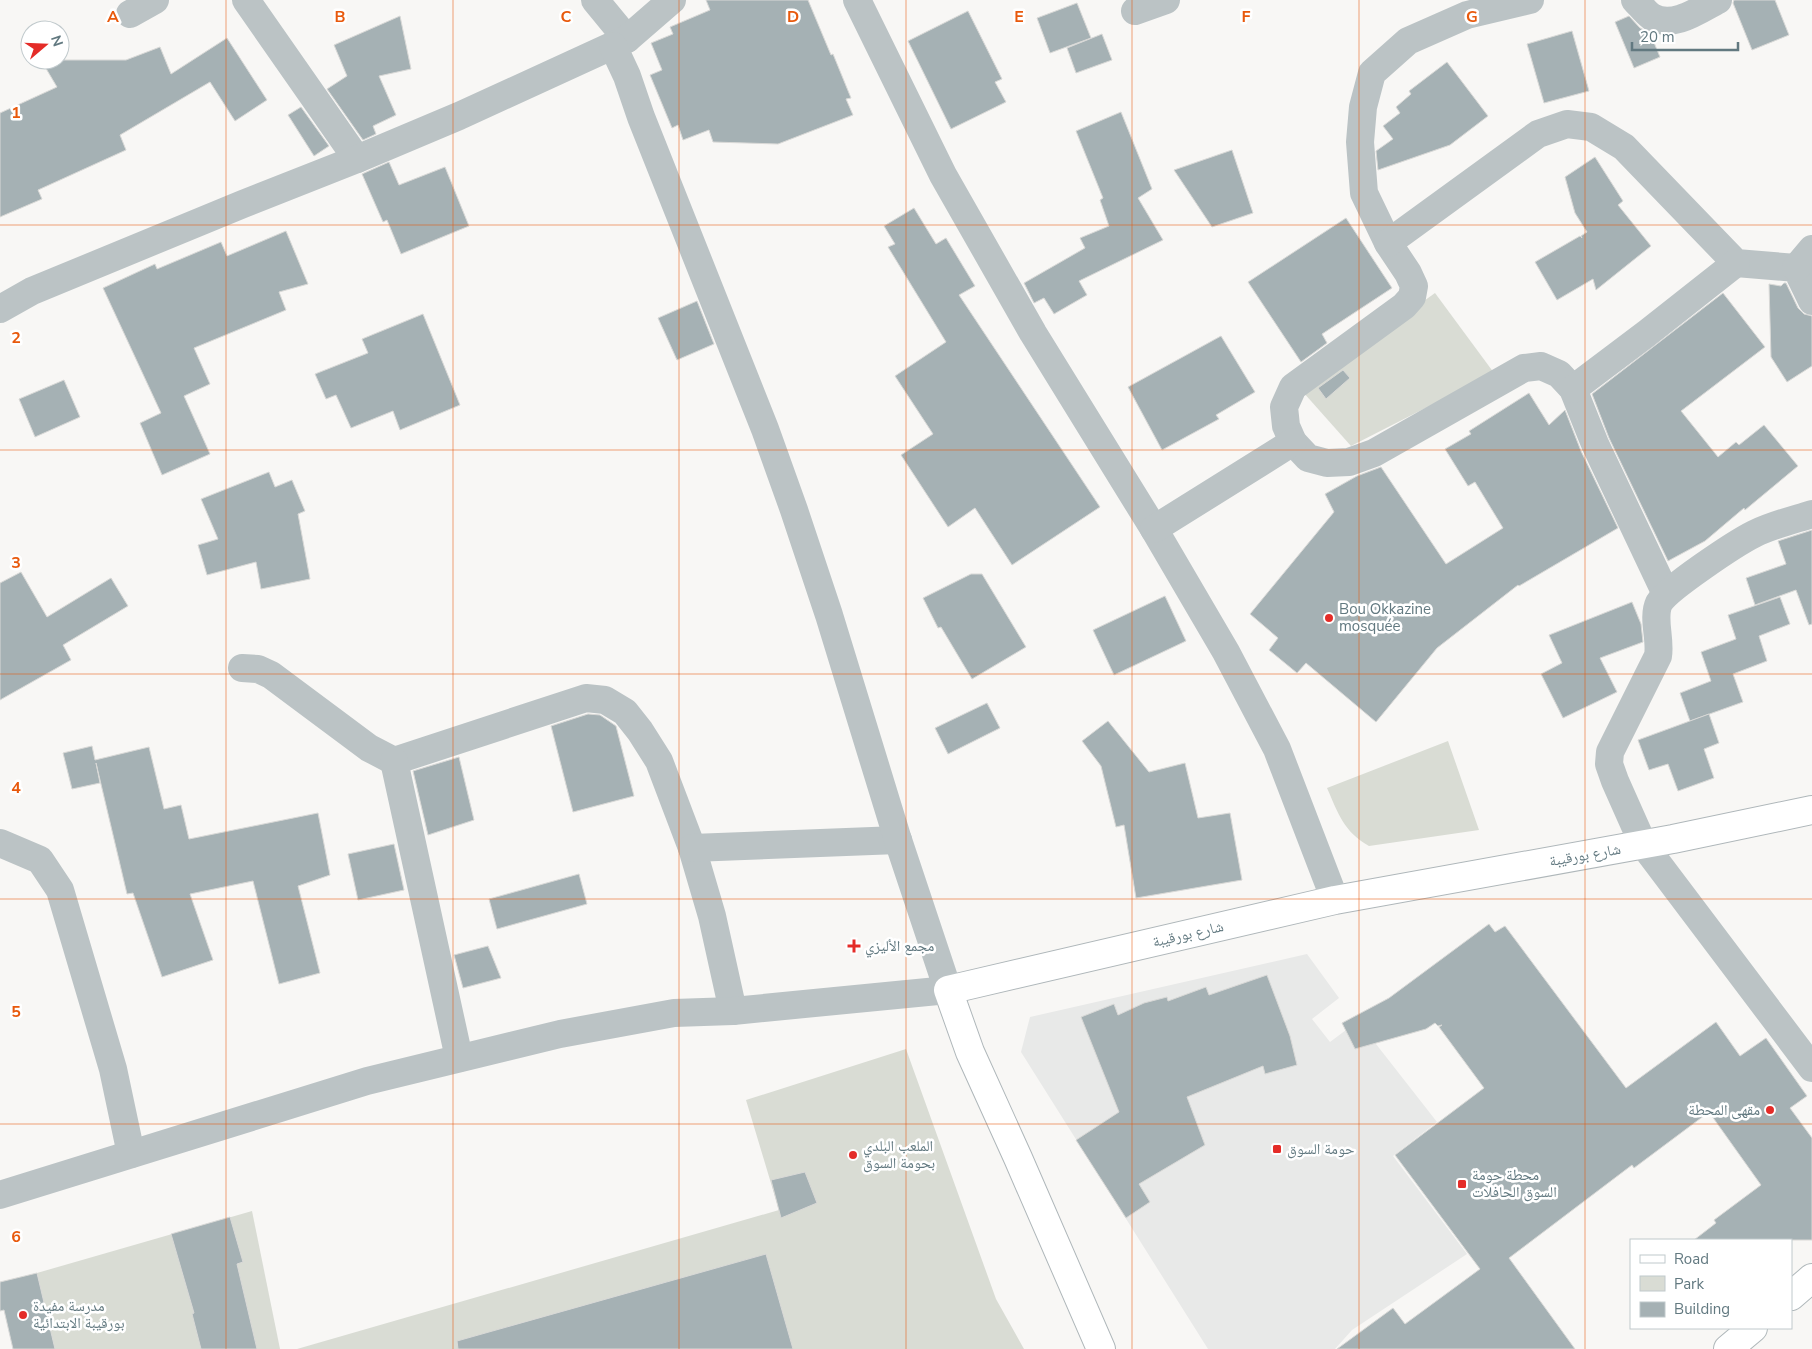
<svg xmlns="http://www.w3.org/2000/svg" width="1812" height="1349" font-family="'Nunito Sans','Noto Naskh Arabic',sans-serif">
	<rect width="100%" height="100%" fill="#f8f7f5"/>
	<path fill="#e8e9e8" d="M1307 954 1339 998 1312 1019 1330 1042 1358 1021 1437 1122 1393 1156 1467 1254 1352 1330 1335 1349H1208L1021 1052 1030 1017Z"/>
	<g fill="#d9dcd4">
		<path d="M1435 293 1494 373 1351 446 1303 392 1338 363Z"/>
		<path d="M1448 741 1479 830 1369 846C1344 832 1338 813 1327 788Z"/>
		<path d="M906 1049 996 1299 1024 1349H297L779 1210 746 1100Z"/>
		<path d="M252 1211 280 1349H55L37 1273Z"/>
	</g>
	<g fill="#a5b1b4" stroke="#d9d9d7">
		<path d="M706 0H808L831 55 833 54 851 98 846 99 853 115 778 144 713 142 709 130 683 140 678 125 672 128 650 75 662 70 651 43 673 34 670 27 710 10Z"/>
		<path d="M1734 0H1775L1789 35 1752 50 1733 3Z"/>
		<path d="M1077 3 1091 38 1050 53 1037 18Z"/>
		<path d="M968 11 1002 79 995 82 1006 102 951 129 908 41Z"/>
		<path d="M400 16 411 69 379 76 396 115 373 126 376 134 363 140 327 89 347 76 334 45Z"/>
		<path d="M1629 16 1640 28 1650 33 1660 57 1634 68 1615 22Z"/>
		<path d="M1572 31 1589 91 1544 103 1527 44Z"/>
		<path d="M1102 34 1112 60 1076 73 1067 48Z"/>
		<path d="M227 38 267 100 235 121 210 82 120 135 126 150 38 190 42 199 0 217V113L57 87 41 60H126L160 47 171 74Z"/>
		<path d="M1447 62 1488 116 1450 145 1378 170 1376 151 1393 139 1383 126 1400 113 1396 107 1411 94 1409 91Z"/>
		<path d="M301 107 329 146 314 156 288 115Z"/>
		<path d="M1121 112 1152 189 1138 198 1163 240 1079 281 1087 295 1054 314 1044 298 1034 303 1024 283 1085 248 1080 238 1109 226 1100 200 1103 198 1076 131Z"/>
		<path d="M1232 150 1253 213 1212 227 1174 170Z"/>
		<path d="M1595 157 1623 201 1618 205 1651 246 1596 290 1593 279 1557 300 1535 262 1580 236 1582 238 1581 236 1587 232 1575 213 1565 177Z"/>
		<path d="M389 162 399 185 445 167 469 226 401 254 387 220 383 222 362 174Z"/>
		<path d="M914 208 936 244 946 238 975 286 959 295 1100 507 1012 565 975 508 948 527 901 455 933 434 895 376 946 342 888 247 895 244 884 226Z"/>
		<path d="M1346 218 1392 288 1322 334 1327 343 1301 362 1248 282Z"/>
		<path d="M286 231 308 284 279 292 286 310 194 348 210 384 184 396 210 454 162 475 140 423 161 413 103 288 155 264 157 269 221 242 227 256Z"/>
		<path d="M1784 283H1786L1798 308 1804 314 1812 316V366L1787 382 1771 357 1769 284 1781 286Z"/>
		<path d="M1723 293 1765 347 1681 411 1718 457 1736 442 1739 445 1764 425 1798 466 1745 510 1744 508 1705 541 1668 561 1609 438 1592 394Z"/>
		<path d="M697 301 714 344 677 360 658 318Z"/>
		<path d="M423 314 460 405 400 430 393 411 351 428 336 395 326 399 315 374 368 353 362 339Z"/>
		<path d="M1221 336 1255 392 1216 415 1219 419 1162 450 1128 387Z"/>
		<path d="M1343 370 1350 378 1326 399 1318 388Z"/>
		<path d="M64 380 80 417 35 437 19 399Z"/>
		<path d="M1529 393 1549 425 1565 410 1581 451 1618 528 1519 586 1518 585 1437 648 1376 722 1306 663 1297 673 1269 650 1278 638 1250 614 1334 512 1325 494 1357 476 1381 467 1446 564 1503 528 1475 482 1468 486 1445 449 1471 434 1469 431Z"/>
		<path d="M269 472 275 487 292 480 305 511 298 514 310 579 261 589 256 562 207 575 198 545 218 539 201 499Z"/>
		<path d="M1812 530V624L1809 625 1796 590 1755 605 1746 578 1786 564 1778 541Z"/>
		<path d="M21 572 47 617 111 578 128 606 63 645 71 660 0 700V583Z"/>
		<path d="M971 574H982L1026 647 972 679 941 627 938 628 923 598Z"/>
		<path d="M1165 596 1186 641 1114 675 1093 630Z"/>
		<path d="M1780 597 1790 624 1759 636 1767 661 1733 674 1743 702 1690 721 1680 693 1711 681 1701 652 1736 639 1728 615Z"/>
		<path d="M1632 602 1641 624 1643 642 1600 658 1617 692 1563 718 1541 674 1562 663 1549 635Z"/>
		<path d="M987 703 1000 728 948 754 935 728Z"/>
		<path d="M588 714 600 715 616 726 634 796 573 812 551 726Z"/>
		<path d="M1709 714 1719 743 1704 749 1714 778 1678 791 1668 764 1649 770 1638 740Z"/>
		<path d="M1108 721 1149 772 1185 763 1198 818 1230 813 1242 880 1136 898 1124 825 1116 827 1101 766 1082 741Z"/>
		<path d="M92 746 95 760 149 747 164 809 181 805 189 839 318 813 330 875 298 886 320 973 279 984 253 881 190 894 213 960 162 977 133 893 127 894 96 763 100 783 72 789 63 753Z"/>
		<path d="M459 757 474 820 428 835 413 771Z"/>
		<path d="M394 844 404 890 358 900 348 854Z"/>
		<path d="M579 874 587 904 497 929 489 899Z"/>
		<path d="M1489 924 1495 932 1505 926 1626 1088 1716 1022 1740 1056 1766 1038 1807 1096 1790 1108 1812 1138V1240H1694L1716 1223 1714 1220 1761 1185 1709 1112 1634 1168 1632 1165 1509 1258 1575 1349H1337L1393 1308 1405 1324 1480 1269 1395 1155 1484 1088 1439 1027 1442 1025 1438 1026 1435 1023 1426 1029 1355 1049 1342 1023 1389 998Z"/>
		<path d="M488 946 501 978 463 988 454 955Z"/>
		<path d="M1267 975 1290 1036 1297 1065 1265 1074 1263 1066 1187 1097 1205 1145 1139 1184 1150 1202 1126 1218 1076 1140 1119 1112 1081 1017 1114 1004 1118 1015 1144 1003 1167 997 1168 1001 1206 987 1209 995Z"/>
		<path d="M805 1172 817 1203 781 1218 771 1180Z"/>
		<path d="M230 1217 243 1262 237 1264 257 1349H201L192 1314 194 1313 171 1234Z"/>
		<path d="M766 1254 793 1349H458L457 1341Z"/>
		<path d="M37 1273 55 1349H13L4 1310 0 1311V1282Z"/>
	</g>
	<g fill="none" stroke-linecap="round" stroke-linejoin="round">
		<defs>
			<g id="major">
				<path d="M1791 1296 1812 1278"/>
				<path d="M1101 1349 1018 1158 970 1052 948 990 1335 900 1673 839 1812 810"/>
				<path d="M1728 1349 1753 1328"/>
			</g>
		</defs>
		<use href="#major" stroke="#afb7ba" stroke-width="30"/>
		<g stroke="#bbc3c5" stroke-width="28">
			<path d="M246 0 357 159"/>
			<path d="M595 0 627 39"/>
			<path d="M857 0 943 175 1033 333 1154 529 1226 652 1277 749 1335 900"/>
			<path d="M1530 0 1467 15 1408 41 1372 73 1363 107 1360 142 1364 193 1388 243 1408 273 1414 286 1412 297 1404 306 1293 387 1284 407 1286 426 1293 442 1308 458 1327 463 1349 462 1374 453 1524 368 1541 366 1559 374 1573 389 1595 444 1666 594"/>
			<path d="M1635 0C1640 5 1646 13 1652 17 1673 29 1699 10 1718 0"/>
			<path d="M1135 11 1166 0"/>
			<path d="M130 14 155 0"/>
			<path d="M1388 243 1538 134 1567 124 1591 127 1624 147 1736 263 1796 268 1812 301"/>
			<path d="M1796 268 1812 249"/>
			<path d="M0 309 32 291 243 204 357 159 459 116 627 39 672 0"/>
			<path d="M1573 389 1646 334 1736 263"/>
			<path d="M1812 514C1793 520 1772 525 1754 534 1736 543 1668 588 1659 603 1652 618 1661 639 1658 656L1610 752 1609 764 1615 781 1643 844 1812 1068"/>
			<path d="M1154 529 1293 442"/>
			<path d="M242 668 258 669 271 675 369 748 394 761 586 698 605 700 625 712 640 731 659 761 692 848 712 916 733 1011"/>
			<path d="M394 761 459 1058"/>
			<path d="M0 843 40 860 60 890 113 1069 131 1154"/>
			<path d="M692 848 898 840"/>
			<path d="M0 1195 367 1081 560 1034 674 1013 733 1011 948 990 898 840 829 615 794 510 765 429 641 117 627 76 613 46"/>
		</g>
		<use href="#major" stroke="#fff" stroke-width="28"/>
	</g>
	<path fill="none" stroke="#e8590c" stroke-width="1" stroke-opacity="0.55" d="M226 0V1349M453 0V1349M679 0V1349M906 0V1349M1132 0V1349M1359 0V1349M1585 0V1349M0 225H1812M0 450H1812M0 674H1812M0 899H1812M0 1124H1812"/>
	<g fill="#e42c28" stroke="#fff" stroke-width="2">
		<circle cx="1329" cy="618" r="5"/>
		<path d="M851.5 938.5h5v5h5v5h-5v5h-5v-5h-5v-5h5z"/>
		<circle cx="1770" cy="1110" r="5"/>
		<rect x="1272" y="1144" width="10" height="10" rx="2.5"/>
		<circle cx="853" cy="1155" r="5"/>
		<rect x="1457" y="1179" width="10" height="10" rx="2.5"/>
		<circle cx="23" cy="1315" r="5"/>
	</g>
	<g text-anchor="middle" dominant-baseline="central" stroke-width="5" stroke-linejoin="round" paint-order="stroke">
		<g font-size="15" fill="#627980" stroke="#fff" text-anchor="start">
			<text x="1339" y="609">Bou Okkazine<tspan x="1339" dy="17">mosquée</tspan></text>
			<text x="865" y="946">مجمع الأليزي</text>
			<text x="1760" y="1110" text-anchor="end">مقهى المحطة</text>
			<text x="863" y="1146">الملعب البلدي<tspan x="863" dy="17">بحومة السوق</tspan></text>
			<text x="1287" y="1149">حومة السوق</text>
			<text x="1472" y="1175">محطة حومة<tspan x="1472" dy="17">السوق الحافلات</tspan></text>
			<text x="33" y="1306">مدرسة مفيدة<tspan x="33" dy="17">بورقيبة الابتدائية</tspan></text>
		</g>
		<g font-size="15" fill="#627980" stroke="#fff">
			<text transform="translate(1585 855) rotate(-10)">شارع بورقيبة</text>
			<text transform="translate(1188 934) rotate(-13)">شارع بورقيبة</text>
		</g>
	</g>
	<g font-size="16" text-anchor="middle" font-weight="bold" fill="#e8590c" stroke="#fff" stroke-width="5" stroke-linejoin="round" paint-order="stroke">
		<text x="113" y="22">A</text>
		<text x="340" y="22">B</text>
		<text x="566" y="22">C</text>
		<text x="793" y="22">D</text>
		<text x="1019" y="22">E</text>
		<text x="1246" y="22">F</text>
		<text x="1472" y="22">G</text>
		<text x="16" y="118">1</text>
		<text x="16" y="343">2</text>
		<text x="16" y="568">3</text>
		<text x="16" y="793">4</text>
		<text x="16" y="1017">5</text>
		<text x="16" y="1242">6</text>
	</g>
	<rect x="1630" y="1239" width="162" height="90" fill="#ffffff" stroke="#c0c9cc"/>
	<rect x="1640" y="1255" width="25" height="8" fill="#ffffff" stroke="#c0c9cc"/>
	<text x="1674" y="1264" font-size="15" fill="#627980">Road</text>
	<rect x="1640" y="1276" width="25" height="15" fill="#d9dcd4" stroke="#c0c9cc"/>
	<text x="1674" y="1289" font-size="15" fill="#627980">Park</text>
	<rect x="1640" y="1302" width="25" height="15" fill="#a5b1b4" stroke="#c0c9cc"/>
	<text x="1674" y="1314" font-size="15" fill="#627980">Building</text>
	<g transform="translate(45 45) rotate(71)"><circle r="24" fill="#ffffff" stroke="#c0c9cc"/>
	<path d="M0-4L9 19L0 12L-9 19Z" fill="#e42c28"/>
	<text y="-8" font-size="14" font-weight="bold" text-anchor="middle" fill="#627980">N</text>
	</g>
	<path d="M1632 42v8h106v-8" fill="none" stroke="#627980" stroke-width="2.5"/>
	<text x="1640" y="42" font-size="15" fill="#627980" stroke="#ffffff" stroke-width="4" paint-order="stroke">20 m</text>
</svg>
